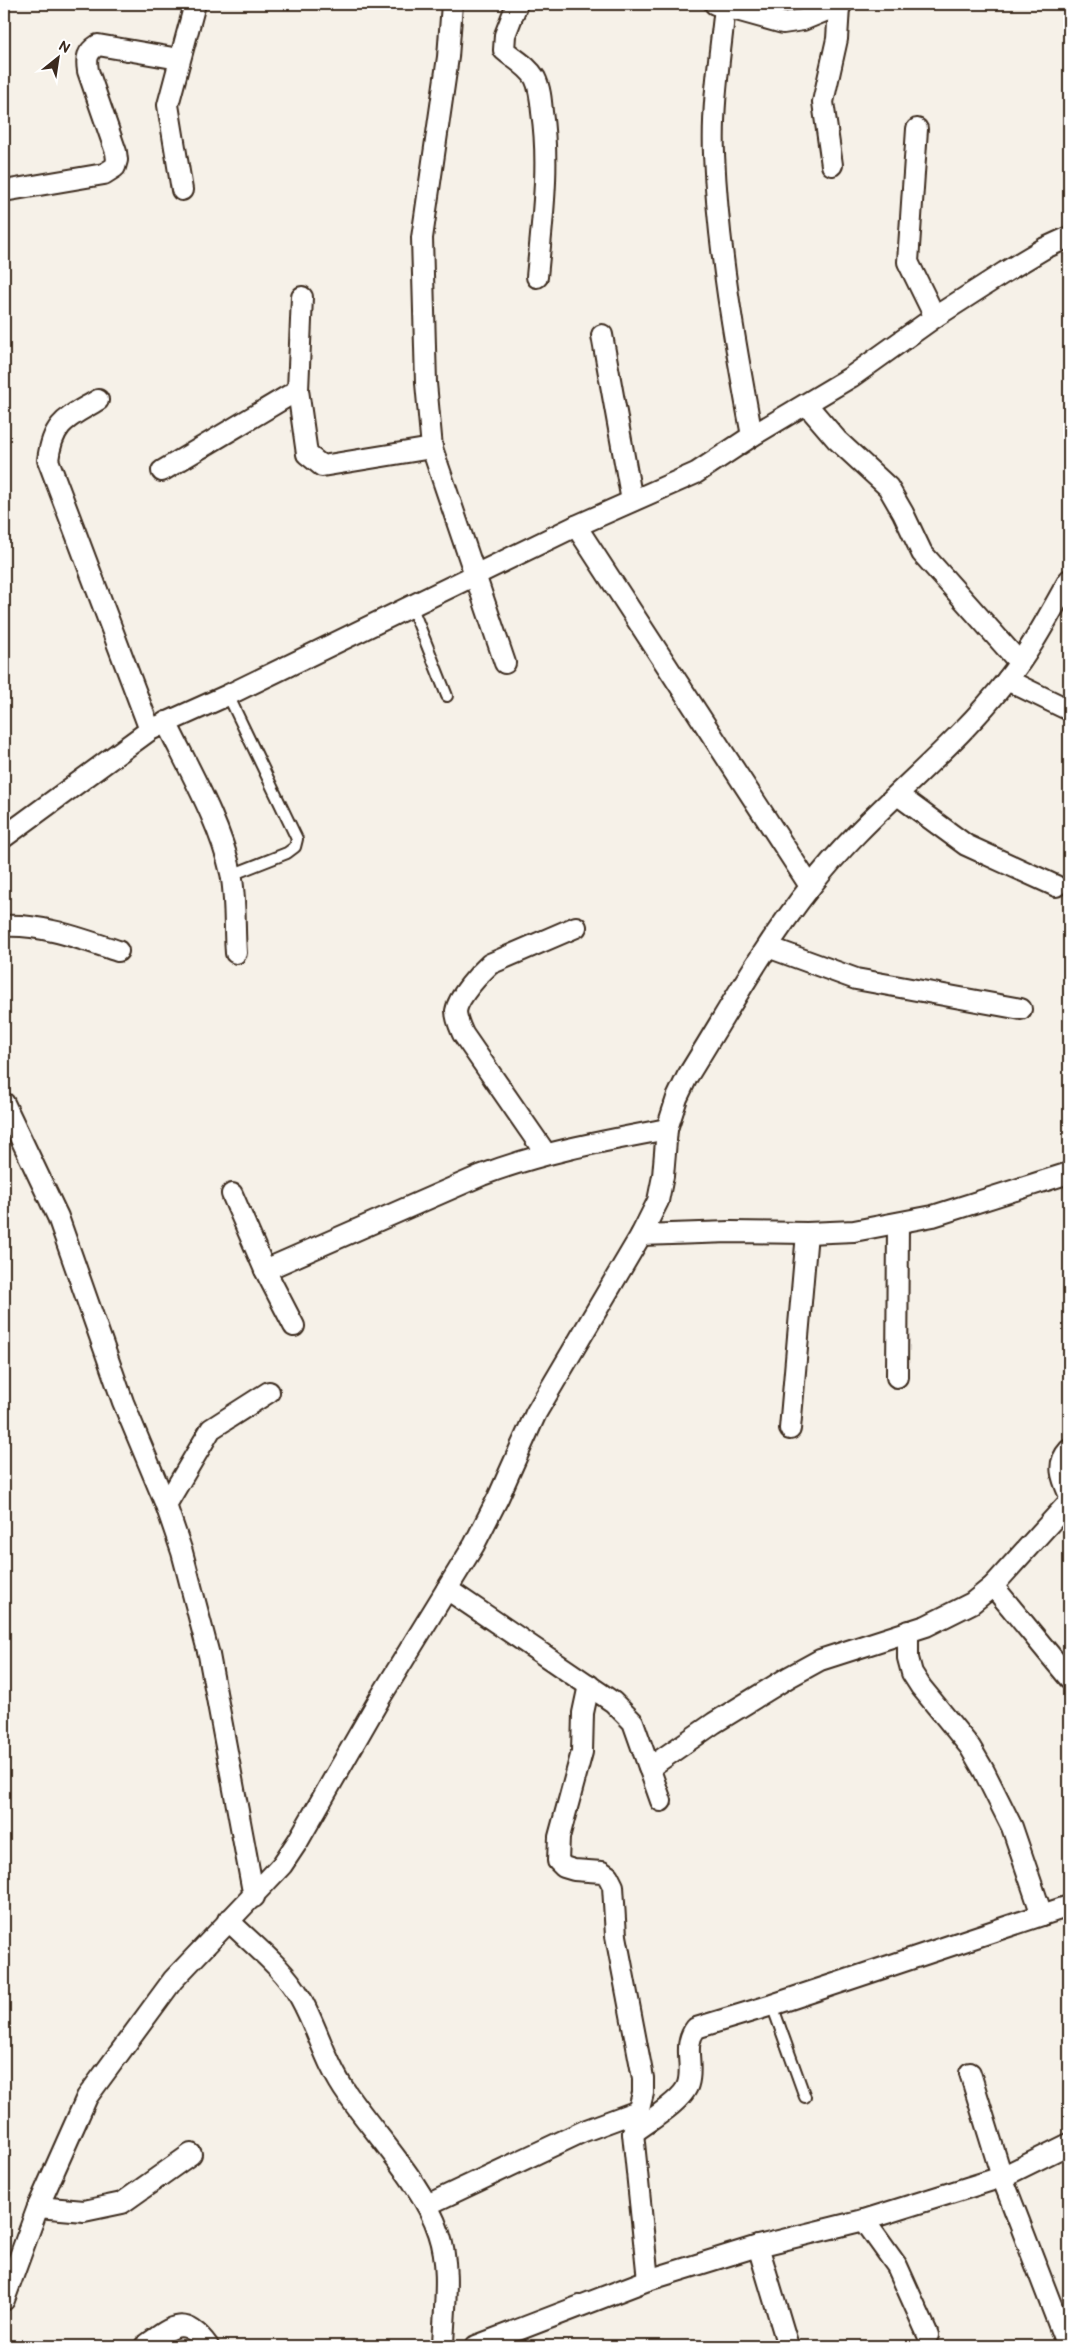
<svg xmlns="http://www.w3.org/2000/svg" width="1073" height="2350" font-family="'Balsamiq Sans',sans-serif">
	<rect width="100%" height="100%" fill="#f6f1e8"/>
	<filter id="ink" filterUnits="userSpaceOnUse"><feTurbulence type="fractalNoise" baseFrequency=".02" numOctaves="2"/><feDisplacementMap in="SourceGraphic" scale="10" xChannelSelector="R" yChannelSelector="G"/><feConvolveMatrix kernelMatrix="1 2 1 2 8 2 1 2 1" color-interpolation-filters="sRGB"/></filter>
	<g filter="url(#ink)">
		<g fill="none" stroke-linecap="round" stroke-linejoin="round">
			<defs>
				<g id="service">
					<path d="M411 605 447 696"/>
					<path d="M228 695 297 839 295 847 287 853 231 875"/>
					<path d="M772 2005 805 2097"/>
				</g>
				<g id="minor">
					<path d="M452 4 448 57 422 238 426 383 432 448 505 663"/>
					<path d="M517 4 505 35 504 50C514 59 528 66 535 78 540 88 541 100 542 112 550 167 542 222 537 277"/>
					<path d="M715 4 783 23 803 20 842 4"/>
					<path d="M725 7C720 55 712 105 714 154 718 249 735 343 752 436"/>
					<path d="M917 129 908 262 935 317"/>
					<path d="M832 165 823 102 837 39 839 7"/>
					<path d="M182 190 168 105 195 4"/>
					<path d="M4 191 104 174 115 167 117 160 116 152 88 71C86 58 87 52 98 45L179 59"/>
					<path d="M302 297 298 390 307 454 322 466 432 448"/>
					<path d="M602 335 632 501"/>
					<path d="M98 400C68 418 53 421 48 460L150 730"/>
					<path d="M807 405 837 440 888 487 903 513 922 553 1019 662"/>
					<path d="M162 471 298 390"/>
					<path d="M576 526 810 886"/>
					<path d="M1007 680 1069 710"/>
					<path d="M166 722C189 770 219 820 231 873 236 898 234 927 236 953"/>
					<path d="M898 795 966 845 1056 886"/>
					<path d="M4 837 150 730 228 695 576 526 696 473 752 436 851 377 935 317 1005 272 1045 248 1069 237"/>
					<path d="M4 926C43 924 81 939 118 951"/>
					<path d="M768 947 856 979 1021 1009"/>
					<path d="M4 1103 58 1217 123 1402 166 1505 182 1552 209 1655 254 1897"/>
					<path d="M546 1154 463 1034C460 1027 456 1019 456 1011 458 997 480 973 490 964L576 927"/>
					<path d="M232 1194 265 1270 294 1326"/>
					<path d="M641 1235 730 1232 807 1233 854 1231 933 1216 1069 1173"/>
					<path d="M265 1270 482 1175C542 1152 604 1141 667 1129"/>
					<path d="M897 1377 898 1224"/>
					<path d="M790 1429 807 1233"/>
					<path d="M1069 1450C1056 1464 1062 1478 1069 1494"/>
					<path d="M166 1505 211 1429 269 1392"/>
					<path d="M993 1586 1069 1678"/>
					<path d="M447 1589 613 1702 633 1722 661 1801"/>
					<path d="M908 1631V1658L912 1673 921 1687 970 1747 984 1771 1012 1827 1042 1915"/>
					<path d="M589 1685 583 1713 582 1752 559 1837 558 1861 564 1867 574 1870 602 1872 608 1876 613 1886 616 1936 643 2078V2093L633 2133 648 2280"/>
					<path d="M649 1768 714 1723 789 1677 820 1660 926 1626 972 1603 993 1586 1069 1502"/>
					<path d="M228 1920C252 1944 283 1967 300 1997 318 2029 326 2065 348 2095 377 2137 423 2184 439 2233 451 2268 444 2310 443 2346"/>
					<path d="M970 2073 1002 2177 1067 2346"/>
					<path d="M633 2133C646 2123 684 2100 688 2084 694 2065 682 2046 696 2028L772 2005 1069 1906"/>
					<path d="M427 2205 584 2131 638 2111"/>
					<path d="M38 2207 84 2211 122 2203 191 2154"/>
					<path d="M864 2220 897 2266 928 2335"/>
					<path d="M758 2246 788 2346"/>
					<path d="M4 2300 38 2207 87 2097 173 1980 282 1865 298 1841 380 1698 474 1545 498 1498 536 1413 641 1235 658 1201 663 1176 667 1129 677 1098 687 1077C727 1013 764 945 811 886 869 811 949 755 1007 680 1031 650 1050 613 1069 580"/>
					<path d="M145 2346C172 2326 185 2314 208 2346"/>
					<path d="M476 2346 648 2280 758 2246 864 2220 1002 2177 1069 2144"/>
				</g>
			</defs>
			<use href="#service" stroke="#3b2a1e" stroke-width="14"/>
			<use href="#minor" stroke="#3b2a1e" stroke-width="24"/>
			<use href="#service" stroke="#fff" stroke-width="10"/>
			<use href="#minor" stroke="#fff" stroke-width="20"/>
		</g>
	</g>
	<rect width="1073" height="2350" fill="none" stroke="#fff" stroke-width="20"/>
	<rect x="10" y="10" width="1053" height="2330" fill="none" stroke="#3b2a1e" stroke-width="2" filter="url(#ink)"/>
	<g transform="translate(58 58) rotate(30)" stroke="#ffffff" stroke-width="4" paint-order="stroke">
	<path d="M0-4L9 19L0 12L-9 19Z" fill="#3b2a1e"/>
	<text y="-8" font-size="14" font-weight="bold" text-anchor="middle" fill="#3b2a1e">N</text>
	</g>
</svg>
